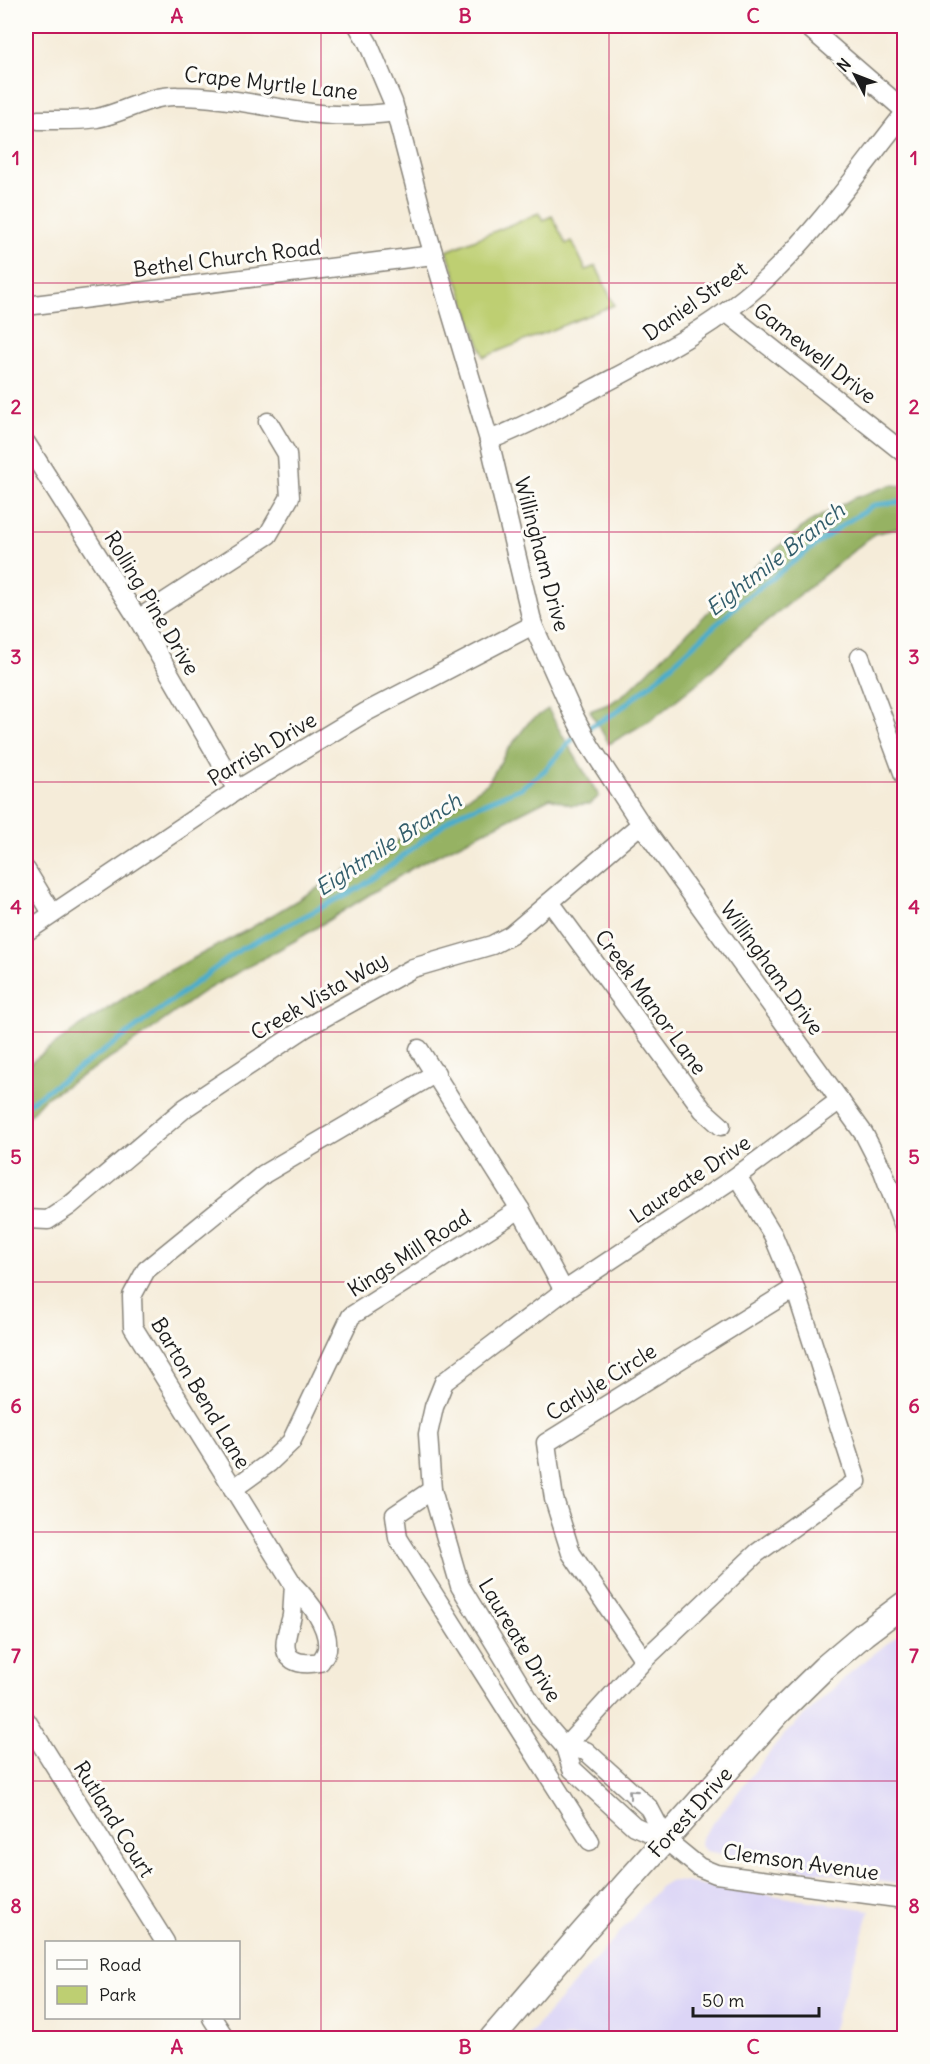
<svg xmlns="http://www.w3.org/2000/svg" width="930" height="2064" font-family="Delius,sans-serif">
	<rect width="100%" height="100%" fill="#fdfcf7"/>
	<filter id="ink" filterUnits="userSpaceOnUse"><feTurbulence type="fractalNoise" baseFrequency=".0167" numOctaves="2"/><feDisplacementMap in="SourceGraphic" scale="12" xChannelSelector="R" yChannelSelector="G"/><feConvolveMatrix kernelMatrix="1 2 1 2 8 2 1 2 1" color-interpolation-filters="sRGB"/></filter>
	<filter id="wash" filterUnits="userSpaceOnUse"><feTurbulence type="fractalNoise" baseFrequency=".008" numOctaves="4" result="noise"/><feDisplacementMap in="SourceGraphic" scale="24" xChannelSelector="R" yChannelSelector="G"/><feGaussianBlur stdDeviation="1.35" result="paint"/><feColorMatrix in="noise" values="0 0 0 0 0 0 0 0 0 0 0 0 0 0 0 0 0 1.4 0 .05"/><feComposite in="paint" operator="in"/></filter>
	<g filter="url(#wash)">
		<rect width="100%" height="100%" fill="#f5ecd9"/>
		<g fill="#dcd5f6">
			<path d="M904 1630V1885L808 1870 706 1851 700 1845 701 1838 783 1736 851 1672Z"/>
			<path d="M676 1881 870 1910 830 2038H526L660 1887 668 1882Z"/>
		</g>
		<path fill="#becf72" stroke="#6d7647" stroke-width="1.5" d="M539 213 543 220 552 216 566 244 572 241 586 270 596 266 614 305 484 357 447 251Z"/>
		<g fill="#96b264" stroke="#596740" stroke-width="1.5">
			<path d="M891 485 904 486V527L874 534 742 642 700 681 651 720 609 744 590 711 611 703 628 691 755 566 808 523 852 499Z"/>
			<path d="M548 709 561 733 599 796 590 804 571 805 550 798 414 867 298 939 206 990 116 1055 44 1099 26 1119V1066L73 1031 152 980 249 929 444 813 488 783 507 751 529 722Z"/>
		</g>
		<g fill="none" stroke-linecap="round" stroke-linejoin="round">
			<path stroke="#4cadcb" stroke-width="5" d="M26 1105 118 1041 241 949 359 888 390 866 455 815 521 788 544 771 577 734 615 713 652 683 743 600 841 526 874 505 899 502 904 503"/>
		</g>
	</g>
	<g filter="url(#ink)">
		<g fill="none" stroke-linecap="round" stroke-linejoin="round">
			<defs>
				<g id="minor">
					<path d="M358 26 368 43 393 102 427 232 489 440 533 625 573 714 590 746 641 824 864 1134 883 1171 904 1227"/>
					<path d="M807 26 904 110"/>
					<path d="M38 120C57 120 78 121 97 118 124 113 149 95 177 96 220 96 262 106 304 112 335 117 365 116 396 112"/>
					<path d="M26 306 433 255"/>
					<path d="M726 312 904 453"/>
					<path d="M489 440C526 426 560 407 595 388 656 356 720 324 770 275 820 227 861 168 904 114"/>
					<path d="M26 443 138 619 237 790"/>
					<path d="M138 619 268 535 290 497 287 454 268 422"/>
					<path d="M860 657 904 775"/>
					<path d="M26 870 52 913"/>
					<path d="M550 902 703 1110 721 1126"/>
					<path d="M26 932 237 790 366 712 533 625"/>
					<path d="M419 1049 520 1209 564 1291"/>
					<path d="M840 1100 737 1176 564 1291 444 1382 434 1407 428 1434 432 1490 460 1586 541 1719 565 1747 572 1769 634 1826 666 1840 699 1867 716 1874 904 1899"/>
					<path d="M27 1219 48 1220 69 1206 185 1108 305 1028 413 968 492 945 511 935 641 824"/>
					<path d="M233 1489 269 1463 291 1442 351 1316 520 1209"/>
					<path d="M432 1490 395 1515 398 1538 590 1841"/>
					<path d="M294 1586C309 1601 330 1627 327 1649 326 1654 323 1658 320 1662 298 1666 280 1661 287 1634 288 1627 291 1622 292 1615 293 1606 293 1596 294 1586L133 1327 132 1296 146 1270 264 1174 436 1073"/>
					<path d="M644 1660 571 1553 554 1499 546 1443 795 1288"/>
					<path d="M26 1720 165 1942"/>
					<path d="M565 1747 644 1660 757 1553 857 1481 795 1288 773 1235 737 1176"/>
					<path d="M565 1747 586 1751 649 1808 666 1840"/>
					<path d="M212 2018 225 2038"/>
				</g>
				<path id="secondary" d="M492 2038 584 1931 779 1712 824 1668 864 1634 904 1604"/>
			</defs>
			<use href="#minor" stroke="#88847a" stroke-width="21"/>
			<use href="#secondary" stroke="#88847a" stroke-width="27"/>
			<use href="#minor" stroke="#fff" stroke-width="18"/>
			<use href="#secondary" stroke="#fff" stroke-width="24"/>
		</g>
		<defs><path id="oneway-chevron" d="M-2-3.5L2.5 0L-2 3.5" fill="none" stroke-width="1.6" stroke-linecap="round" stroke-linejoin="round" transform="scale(1.5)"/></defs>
		<use stroke="#999" href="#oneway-chevron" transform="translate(632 1793) rotate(-138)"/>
	</g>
	<path fill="none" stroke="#c2185b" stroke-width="1.5" stroke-opacity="0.55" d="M321 26V2038M609 26V2038M26 283H904M26 532H904M26 782H904M26 1032H904M26 1282H904M26 1532H904M26 1781H904"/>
	<g text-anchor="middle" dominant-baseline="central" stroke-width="6" stroke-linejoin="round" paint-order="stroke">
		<g font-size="21" fill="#1c1c1c" stroke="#fdfcf7">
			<text transform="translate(271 83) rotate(6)">Crape Myrtle Lane</text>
			<text transform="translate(227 258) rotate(-7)">Bethel Church Road</text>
			<text transform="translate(695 301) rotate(-35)">Daniel Street</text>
			<text transform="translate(815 353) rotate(38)">Gamewell Drive</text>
			<text transform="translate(542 554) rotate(75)">Willingham Drive</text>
			<text transform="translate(152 603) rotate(59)">Rolling Pine Drive</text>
			<text transform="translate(262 749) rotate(-31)">Parrish Drive</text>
			<text transform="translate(772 968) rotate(54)">Willingham Drive</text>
			<text transform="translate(319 996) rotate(-30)">Creek Vista Way</text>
			<text transform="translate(651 1002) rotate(54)">Creek Manor Lane</text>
			<text transform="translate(690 1179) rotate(-34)">Laureate Drive</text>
			<text transform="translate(409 1253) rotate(-33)">Kings Mill Road</text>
			<text transform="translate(601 1382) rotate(-32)">Carlyle Circle</text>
			<text transform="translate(201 1393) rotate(59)">Barton Bend Lane</text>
			<text transform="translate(520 1640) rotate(59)">Laureate Drive</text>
			<text transform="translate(690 1812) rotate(-48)">Forest Drive</text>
			<text transform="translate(114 1819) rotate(58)">Rutland Court</text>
			<text transform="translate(801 1862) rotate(8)">Clemson Avenue</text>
		</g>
		<g font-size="22" font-style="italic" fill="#325d6b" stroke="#fdfcf7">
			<text transform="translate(775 559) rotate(-38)">Eightmile Branch</text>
			<text transform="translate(388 844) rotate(-33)">Eightmile Branch</text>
		</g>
	</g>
	<rect width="930" height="2064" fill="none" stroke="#fdfcf7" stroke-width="66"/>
	<rect x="45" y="1941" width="195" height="78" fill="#fdfcf7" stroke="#a3a29f" stroke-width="1.5"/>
	<rect x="57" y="1960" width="30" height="9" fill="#ffffff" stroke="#a3a29f" stroke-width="1.5"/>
	<text x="99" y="1971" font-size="18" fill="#1c1c1c">Road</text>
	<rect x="57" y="1986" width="30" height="18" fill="#becf72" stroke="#a3a29f" stroke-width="1.5"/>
	<text x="99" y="2001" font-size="18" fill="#1c1c1c">Park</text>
	<g transform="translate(855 75) rotate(312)" stroke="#fdfcf7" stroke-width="4.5" paint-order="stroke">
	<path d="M0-4.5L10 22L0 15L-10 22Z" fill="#1c1c1c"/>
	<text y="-9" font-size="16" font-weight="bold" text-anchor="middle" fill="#1c1c1c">N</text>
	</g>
	<path d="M693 2007v9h126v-9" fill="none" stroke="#1c1c1c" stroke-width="3"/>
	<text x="702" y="2007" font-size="18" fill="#1c1c1c" stroke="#fdfcf7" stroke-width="4.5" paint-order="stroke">50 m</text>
	<rect x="33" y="33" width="864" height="1998" fill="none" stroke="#c2185b" stroke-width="2"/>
	<g font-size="20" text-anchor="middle" font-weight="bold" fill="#c2185b">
		<text x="177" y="23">A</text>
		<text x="465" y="23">B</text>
		<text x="753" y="23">C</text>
		<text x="16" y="165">1</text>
		<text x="914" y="165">1</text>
		<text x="16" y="414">2</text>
		<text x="914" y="414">2</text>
		<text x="16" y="664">3</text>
		<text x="914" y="664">3</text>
		<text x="16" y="914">4</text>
		<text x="914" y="914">4</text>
		<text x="16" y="1164">5</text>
		<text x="914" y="1164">5</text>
		<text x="16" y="1413">6</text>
		<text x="914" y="1413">6</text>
		<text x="16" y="1663">7</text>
		<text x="914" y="1663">7</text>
		<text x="16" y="1913">8</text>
		<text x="914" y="1913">8</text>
		<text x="177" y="2054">A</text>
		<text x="465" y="2054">B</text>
		<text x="753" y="2054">C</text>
	</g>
</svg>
